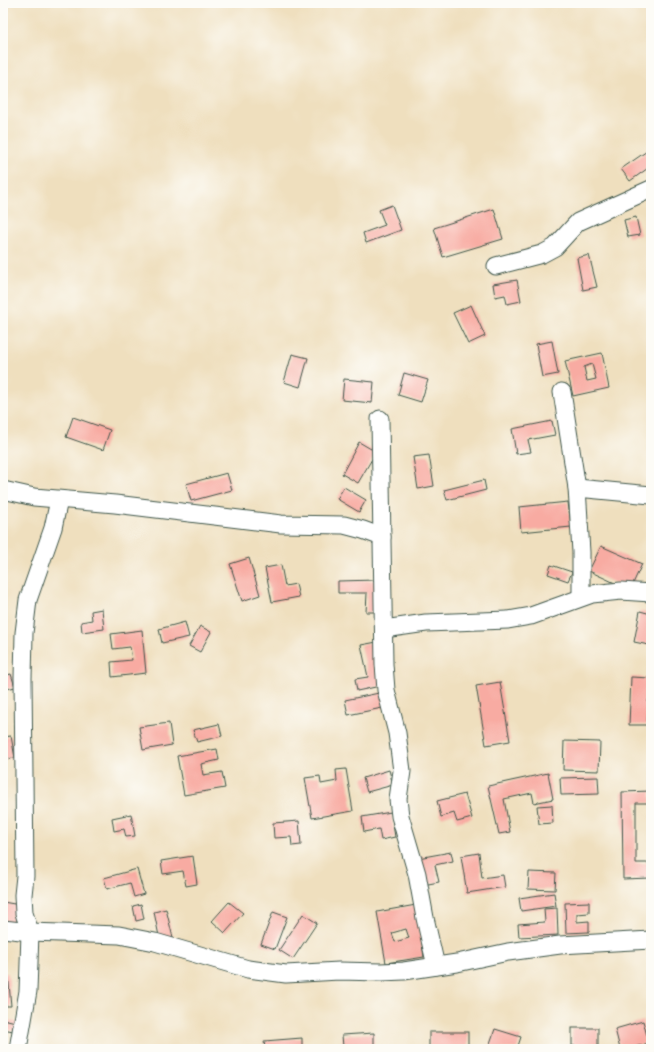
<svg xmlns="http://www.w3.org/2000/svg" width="654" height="1052" font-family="'Shantell Sans',sans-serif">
	<rect width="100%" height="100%" fill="#fdfcf7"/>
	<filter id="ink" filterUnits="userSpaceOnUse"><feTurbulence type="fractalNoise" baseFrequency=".025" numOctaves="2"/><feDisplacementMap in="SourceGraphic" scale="8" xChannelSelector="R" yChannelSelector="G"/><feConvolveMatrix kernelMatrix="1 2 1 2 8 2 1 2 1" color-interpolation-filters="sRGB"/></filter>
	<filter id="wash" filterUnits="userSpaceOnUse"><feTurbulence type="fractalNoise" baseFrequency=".012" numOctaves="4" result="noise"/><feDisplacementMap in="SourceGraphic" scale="16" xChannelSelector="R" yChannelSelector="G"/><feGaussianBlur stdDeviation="0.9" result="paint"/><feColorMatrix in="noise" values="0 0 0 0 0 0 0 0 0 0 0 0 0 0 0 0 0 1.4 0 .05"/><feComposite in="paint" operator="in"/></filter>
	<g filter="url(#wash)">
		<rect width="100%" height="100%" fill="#efdfbe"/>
		<g id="blocks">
			<g fill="#f8aba2" fill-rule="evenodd">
				<path d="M650 149 651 166 630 181 621 169Z"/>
				<path d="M392 205 401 230 366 243 363 233 385 225 379 210Z"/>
				<path d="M494 209 503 239 443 257 434 228Z"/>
				<path d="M636 217 640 235 628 237 624 220Z"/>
				<path d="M589 255 597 287 583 290 577 258Z"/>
				<path d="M517 280 521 301 507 304 505 295 495 297 493 284Z"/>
				<path d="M471 305 485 336 468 344 453 313Z"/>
				<path d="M552 341 558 374 542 377 536 344Z"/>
				<path d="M602 353 609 388 573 396 565 361ZM592 364 596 379 587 381 584 367Z"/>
				<path d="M292 354 308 358 300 387 284 382Z"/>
				<path d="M404 373 428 380 421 402 398 395Z"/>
				<path d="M344 379 374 382 372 403 342 400Z"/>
				<path d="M73 417 110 430 103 450 66 437Z"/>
				<path d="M552 421 555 435 528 440 531 452 516 454 512 429Z"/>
				<path d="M359 442 376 452 358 483 342 474Z"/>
				<path d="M429 455 434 486 418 489 413 457Z"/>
				<path d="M227 473 232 490 191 501 186 484Z"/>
				<path d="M484 480 486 490 447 500 444 490Z"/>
				<path d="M344 487 366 500 359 512 337 499Z"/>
				<path d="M568 502 571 527 521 532 519 507Z"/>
				<path d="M601 546 642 564 630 590 589 571Z"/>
				<path d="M249 558 260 595 242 601 230 564Z"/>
				<path d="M281 565 285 586 296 584 299 597 272 602 265 568Z"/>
				<path d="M551 565 572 572 568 581 548 574Z"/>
				<path d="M650 570H651V592L646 590Z"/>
				<path d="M377 580V612H366L367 593H338V581Z"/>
				<path d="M102 609 104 629 82 632 81 622 92 620 91 611Z"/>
				<path d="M640 611 651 614V634L649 645 634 642Z"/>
				<path d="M185 622 189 637 162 643 159 629Z"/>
				<path d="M200 626 211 632 200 652 189 646Z"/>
				<path d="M142 630 146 673 112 677 111 662 132 660 130 647 113 649 111 634Z"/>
				<path d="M377 642 385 685 357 691 355 679 368 677 361 645Z"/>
				<path d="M11 674 15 687 3 690V676Z"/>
				<path d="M631 677 651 678V700H648L647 725H629Z"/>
				<path d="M500 682 510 741 486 745 476 686Z"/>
				<path d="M384 692 387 707 348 715 345 700Z"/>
				<path d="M169 723 172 745 143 750 139 727Z"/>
				<path d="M219 724 222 736 197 742 193 730Z"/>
				<path d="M11 736 15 758 3 759V737Z"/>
				<path d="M564 741 600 742 599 771 563 770Z"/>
				<path d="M217 749 219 760 201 764 203 775 222 772 225 788 184 795 177 756Z"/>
				<path d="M346 769 353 811 312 818 305 778 320 776 321 784 337 781 336 770Z"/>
				<path d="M389 770 393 785 367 792 363 778Z"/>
				<path d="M548 773 553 799 534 803 532 793 504 799 510 832 499 834 488 786Z"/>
				<path d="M598 777 599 794 561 795 560 778Z"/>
				<path d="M651 791V803H636V863H651V878L623 879 622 792Z"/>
				<path d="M465 794 472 818 457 822 454 813 441 817 437 801Z"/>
				<path d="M552 805 553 823 539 824 537 806Z"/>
				<path d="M391 812 395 837 381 840 379 829 364 832 362 817Z"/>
				<path d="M131 814 135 836 126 837 124 829 114 831 112 818Z"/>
				<path d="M299 821 301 845 292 846 291 837 274 838 273 823Z"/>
				<path d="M451 852 453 861 435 865 439 882 423 885 418 858Z"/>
				<path d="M479 853 482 878 503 875 505 887 467 893 461 856Z"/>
				<path d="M193 856 197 884 186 886 183 871 163 874 161 861Z"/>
				<path d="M137 869 144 894 134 897 130 883 107 889 104 878Z"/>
				<path d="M529 872 556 873 555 890 528 889Z"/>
				<path d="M554 893 556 906 521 911 519 898Z"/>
				<path d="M3 902 20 905 16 927 3 925Z"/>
				<path d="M229 902 243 913 225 933 212 921Z"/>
				<path d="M589 902V913L577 914V922L589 921V932L566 933 565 903Z"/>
				<path d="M141 904 144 919 136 921 133 906Z"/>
				<path d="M416 905 424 957 386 963 377 912ZM406 929 409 938 395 942 392 933Z"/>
				<path d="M557 908 558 935 519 937 518 924 545 922 544 909Z"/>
				<path d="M166 909 173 938 160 941 154 912Z"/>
				<path d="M273 912 287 917 275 949 261 944Z"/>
				<path d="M303 914 317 923 293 959 279 950Z"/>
				<path d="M8 973 11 1006H3V974Z"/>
				<path d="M3 1019 20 1023 18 1032 3 1029Z"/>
				<path d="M643 1021 649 1043 627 1049H620L615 1029Z"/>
				<rect x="572" y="1028" width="26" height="18"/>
				<path d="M495 1029 521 1037 517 1049H488Z"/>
				<rect x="429" y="1032" width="39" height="16"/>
				<path d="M374 1033V1045L343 1047 342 1035Z"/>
				<path d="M302 1038V1049H265L264 1041Z"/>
			</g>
		</g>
	</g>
	<g filter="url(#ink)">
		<use href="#blocks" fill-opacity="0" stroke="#3e5549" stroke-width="1"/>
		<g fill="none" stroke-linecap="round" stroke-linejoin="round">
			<defs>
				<g id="street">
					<path d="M496 266 542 254 555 247 578 222 651 189"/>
					<path d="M562 392 577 488 581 552V597"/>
					<path d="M380 419 384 664 386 690 397 733 402 771 398 799 400 816 417 874 425 918 436 966"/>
					<path d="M577 488 651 495"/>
					<path d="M3 490 34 497 115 504 281 524 344 525 363 530 382 537"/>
					<path d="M384 629 426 623 508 620 531 616 592 594 621 591 651 593"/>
					<path d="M3 929 30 932 119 935 155 942 248 969 286 974 339 971 381 972 404 971 457 963 508 952 560 945 651 940"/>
					<path d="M18 1049 28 991 29 963 30 932 24 913 23 895 25 876 23 678 24 633 28 600 53 528 59 500"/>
				</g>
			</defs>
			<use href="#street" stroke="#3e5549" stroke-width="19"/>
			<use href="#street" stroke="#fff" stroke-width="17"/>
		</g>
	</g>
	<rect width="654" height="1052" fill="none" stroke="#fdfcf7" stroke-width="16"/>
</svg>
